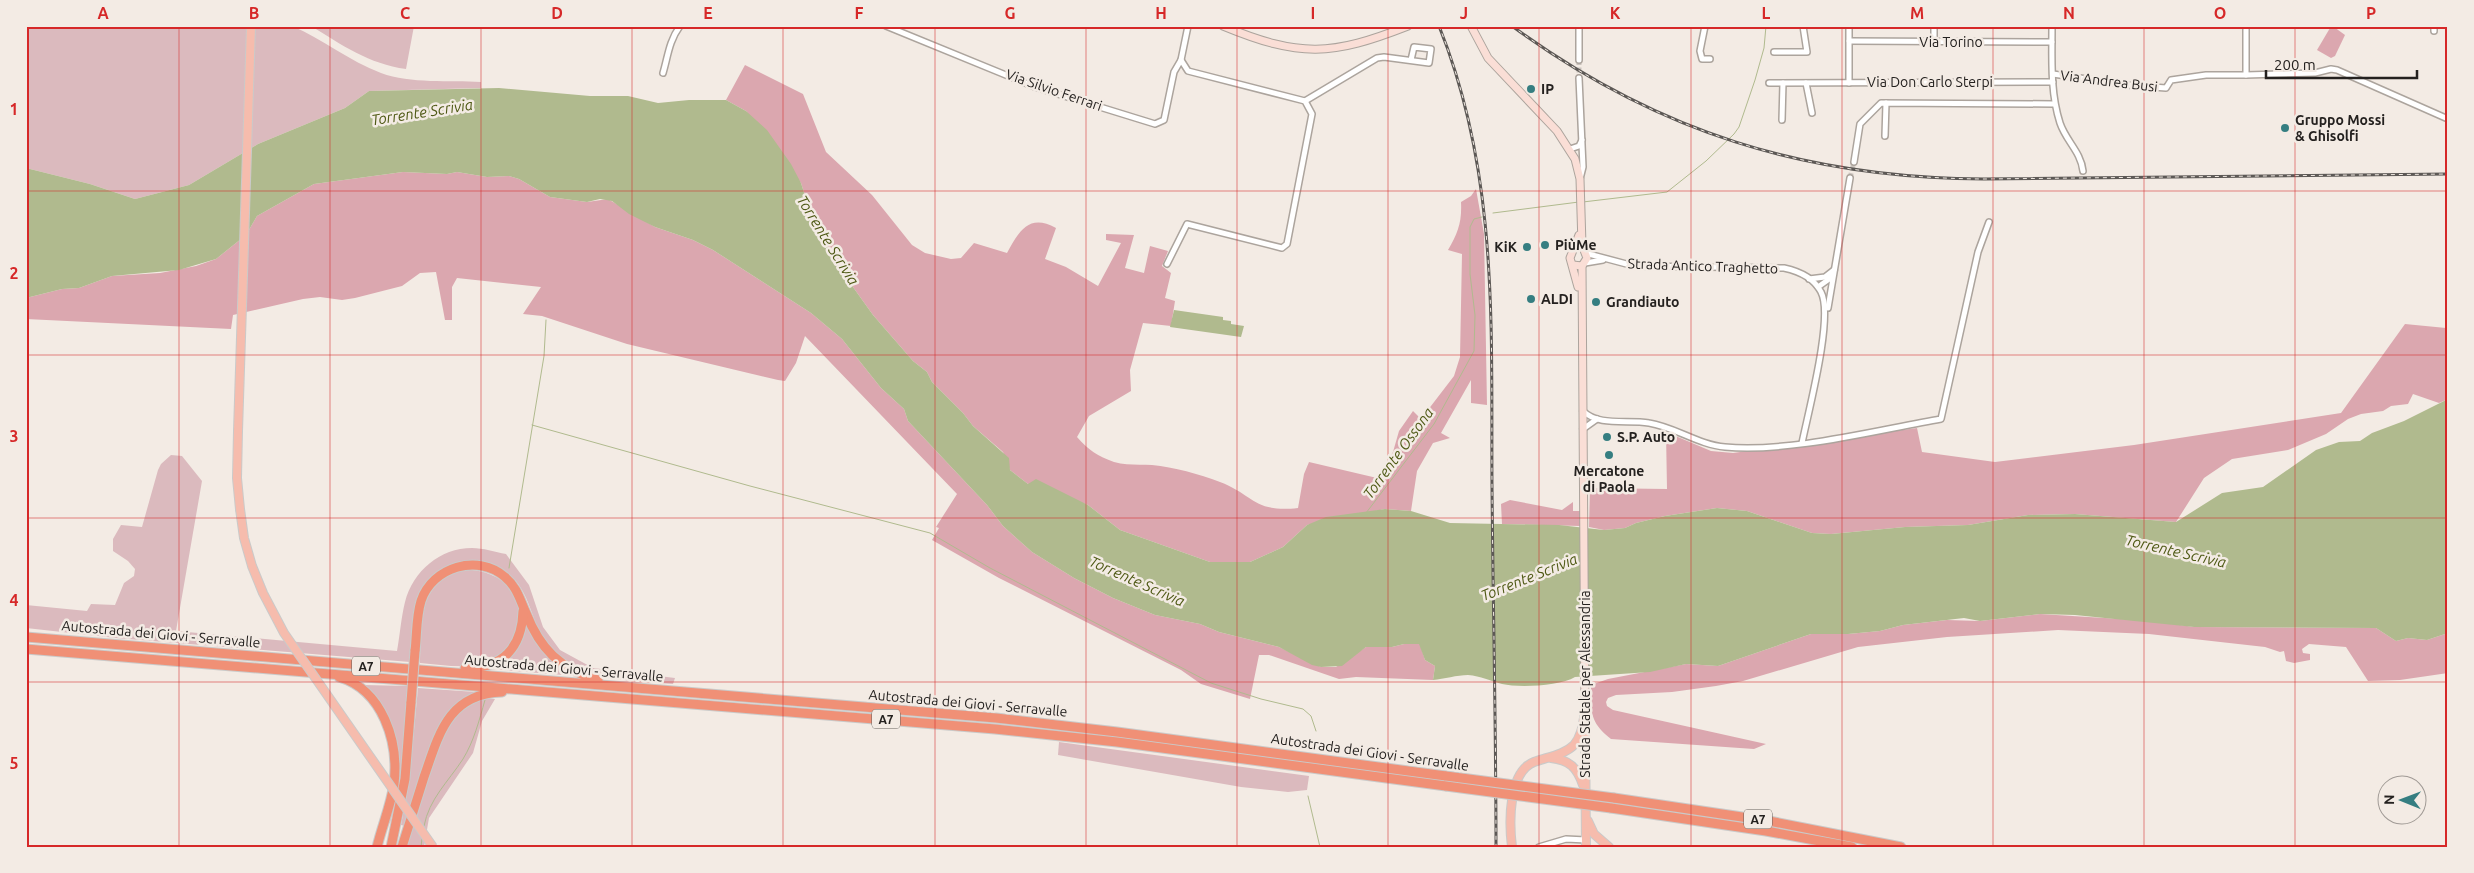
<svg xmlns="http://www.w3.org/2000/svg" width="2474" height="873" font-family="Ubuntu,sans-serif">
	<rect width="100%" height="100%" fill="#f3ebe4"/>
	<g fill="#dbbabe">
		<path d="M26 26H292C323 39 349 61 381 73 411 84 449 80 481 82V88L369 91 345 108 258 144 189 185 135 199 90 184 26 168Z"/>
		<path d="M311 26H414L406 69C369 64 342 45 311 26Z"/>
		<path d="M171 455 182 456 202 481 176 631 397 651C400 635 401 618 405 602 413 571 440 548 472 548 483 548 495 552 506 554L529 585 543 627 560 650 593 668 675 678 673 684C638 681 583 681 556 657 533 635 534 602 515 580 489 549 432 558 418 598 411 617 412 641 410 662L116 638 26 628V605L87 611 91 604 115 605 124 583 134 576 135 569 128 561 113 551V539L121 525 142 527 158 470 161 464Z"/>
		<path d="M460 570C502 567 534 599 513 640 509 648 505 655 496 659 473 671 445 665 420 663 422 623 416 587 460 570Z"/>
		<path d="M526 623 537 644 547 656 575 676 491 669 515 652Z"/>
		<path d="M364 685 408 686 401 778 390 823 386 822 396 783 382 706Z"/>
		<path d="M418 688 476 692 458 702 443 720 405 826 401 825 409 783Z"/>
		<path d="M481 698 495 699 482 721 473 753 429 818 424 847H405L440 741 460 709Z"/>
		<path d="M1059 742 1309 776 1307 790 1288 792 1241 787 1058 755Z"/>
	</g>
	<g fill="#dba7af">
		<path d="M2334 27 2345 35 2335 56 2331 58 2317 50 2330 28Z"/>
		<path d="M745 65 803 94 826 152 872 195 912 245 925 253 951 259 961 258 974 243 1007 253C1019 231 1029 213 1056 228L1045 259 1066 267 1098 286 1121 243 1106 240V234L1134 235 1125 268 1144 273 1150 246 1168 251 1162 266 1171 273 1165 298 1175 301 1171 326 1143 323 1130 370 1131 391 1089 416 1077 437C1088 450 1098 456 1114 462 1127 466 1139 464 1152 465 1174 467 1199 474 1220 482 1254 495 1254 513 1298 508L1304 474 1309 462 1377 478 1393 452 1399 431 1413 411 1421 419 1454 376 1460 357 1462 254 1448 250C1458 233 1462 222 1461 202L1471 196 1476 189 1484 234 1487 405 1471 403V380L1441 433 1450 438 1433 443 1417 471 1411 511 1385 509 1307 525 1283 547 1250 562H1210L1120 530 1088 505 1028 484 1010 470 1003 452 973 426 963 413 932 382 927 372 913 361 873 315 835 262 807 202 801 183 746 111 726 100Z"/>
		<path d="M403 172 447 174 457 172 487 177 509 176 519 179 550 197 587 202 608 199 655 227 693 240 713 250 811 313 842 339 881 388 904 409 908 421 987 505 1003 526 1032 552 1074 578 1113 598 1155 615 1200 624 1219 632 1279 647 1321 667H1336L1366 647H1392L1404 644H1420L1425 660 1435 666 1433 680 1356 677 1339 679 1269 655H1259L1250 699 1201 684 1181 670 999 578 932 540 939 528 936 527 957 494 805 336 796 363 785 381 778 380 627 344 542 316 523 314 541 287 457 278 452 287V320H445L436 272 420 273 402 286 355 298 342 300 320 297 303 299 233 315 231 329 26 319V298L62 289 79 288 112 276 160 273 196 266 216 259 246 235 257 216 314 184Z"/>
		<path d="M2405 324 2446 328 2448 399 2439 403 2413 394 2408 404 2391 406 2383 411 2361 414 2348 419 2326 434 2288 450 2232 459 2204 478 2176 522 2075 514 2028 515 1968 525 1905 527 1831 534 1812 533 1747 511 1717 508 1665 516 1636 523 1625 528 1604 530 1589 527 1590 488 1667 489 1666 432 1711 451 1733 453 1917 428 1922 452 1995 462 2134 445 2341 413Z"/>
		<path d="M1510 500 1562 510 1573 502V511H1580V526L1502 524 1501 504Z"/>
		<path d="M2040 614 2153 621 2194 627 2376 628 2396 641 2408 638 2427 640 2448 633V673L2400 680 2368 681 2346 647 2309 644 2302 649 2303 653 2310 654V660L2294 663 2286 661 2284 651 2280 652 2265 647 2149 634 2058 630 1947 637 1858 647 1743 681 1716 686 1672 692 1616 695 1608 698 1606 702 1607 706 1613 710 1766 744 1754 749 1611 739C1589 722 1591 711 1591 685L1608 679 1686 664 1718 666 1811 634H1848L1880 631 1903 625 1947 620 1980 621Z"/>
	</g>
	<g fill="#b0ba8e">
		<path d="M499 88 590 96H628L658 103 689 100H726L746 111 767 130 791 164 801 183 807 202 835 262 873 315 913 361 927 372 932 382 963 413 973 426 1009 458 1010 470 1028 484 1036 479 1088 505 1120 530 1210 562H1250L1283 547 1307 525 1326 517 1385 509 1411 511 1450 523 1559 525 1604 530 1625 528 1636 523 1665 516 1717 508 1747 511 1812 533 1831 534 1905 527 1968 525 2028 515 2075 514 2176 522 2222 493 2263 487 2316 450 2339 442 2360 441 2372 433 2404 421 2448 399V633L2427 640 2408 638 2396 641 2376 628 2194 627 2075 615 2040 614 1980 621 1964 618 1903 625 1880 631 1848 634H1811L1718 666 1686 664 1650 672 1575 677C1560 686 1519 688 1502 684 1490 681 1481 676 1468 675 1457 675 1444 679 1433 680L1435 666 1425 660 1419 644H1404L1392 647H1366L1342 666 1321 667 1312 665 1279 647 1219 632 1200 624 1155 615 1113 598 1074 578 1032 552 1003 526 987 505 908 421 904 409 881 388 842 339 811 313 713 250 693 240 655 227 629 214 612 201 600 199 587 202 550 197 519 179 509 176 487 177 457 172 447 174 403 172 314 184 257 216 246 235 216 259 179 270 112 276 79 288 62 289 26 298V168L90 184 135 199 189 185 258 144 345 108 369 91Z"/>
		<path d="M1174 310 1223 317V320L1231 321V324L1244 326 1241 337 1170 327Z"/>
	</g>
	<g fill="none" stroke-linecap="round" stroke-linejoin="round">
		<g stroke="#b0ba8e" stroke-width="1">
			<path d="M1583 202 1667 192 1706 161 1734 134 1739 127 1755 80 1764 48 1766 26"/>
			<path d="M1493 213 1579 202"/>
			<path d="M532 425 750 486 930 533 990 568 1211 683 1261 699 1303 709 1311 716 1316 731"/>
			<path d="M1366 513 1434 424 1474 351 1475 315 1470 274V227L1474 219 1482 217"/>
			<path d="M509 568 544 356 546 320"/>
			<path d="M1308 796 1320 847"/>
			<path d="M424 826C429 799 448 782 463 759 474 741 479 721 485 700"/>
			<path d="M421 847 422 838"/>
		</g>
		<g stroke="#cac3bd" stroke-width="5" stroke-dasharray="5 2.5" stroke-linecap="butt">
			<path d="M1579 60V78"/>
			<path d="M1850 178 1854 162"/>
		</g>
		<defs>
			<g id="street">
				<path d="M886 26 1035 87 1155 124 1164 120 1174 72 1181 60"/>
				<path d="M1579 26V60"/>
				<path d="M1705 26 1700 51 1702 59H1710"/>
				<path d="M2052 26C2052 58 2050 92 2060 123 2066 141 2081 152 2083 171"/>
				<path d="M2246 26V75L2315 73 2331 69 2337 70 2448 119"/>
				<path d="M2434 26V31"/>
				<path d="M1849 41 2052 42"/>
				<path d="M1934 42V26"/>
				<path d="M1774 52H1807L1803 26"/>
				<path d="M663 73C668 56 669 41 680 26"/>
				<path d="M2053 74 2127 85 2166 88 2171 80 2206 75H2246"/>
				<path d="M1579 78 1583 167 1580 179"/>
				<path d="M1769 83 2053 82"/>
				<path d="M1806 83 1812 113"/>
				<path d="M1849 83V26"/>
				<path d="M1305 101 1377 58 1384 57 1429 63 1431 49 1414 47 1411 60"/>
				<path d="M1782 120 1783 83"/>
				<path d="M1885 136 1886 103"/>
				<path d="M1570 149 1579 146 1582 140"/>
				<path d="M1854 162 1860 124 1881 103 2054 104"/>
				<path d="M1585 253 1634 266 1784 268C1798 271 1814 278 1821 292 1834 316 1808 413 1802 443"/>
				<path d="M1585 263 1603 260"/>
				<path d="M1167 264 1187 224 1282 248 1287 244 1312 114 1305 101 1188 71 1181 60 1188 26"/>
				<path d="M1809 279 1825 277 1834 270"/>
				<path d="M1818 287 1832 277"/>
				<path d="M1828 308 1850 178"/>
				<path d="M1583 411C1599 427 1628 419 1649 423 1675 427 1699 445 1725 447 1789 453 1877 430 1941 419L1978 252 1989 222"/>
				<path d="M1583 429 1597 419"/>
				<path d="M1539 847 1566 839 1586 840"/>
			</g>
			<g id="secondary">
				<path d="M1223 26C1301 58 1331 56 1408 26"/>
				<path d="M1471 26 1488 58 1557 131 1575 159 1580 179 1582 245 1587 258 1582 266 1573 265"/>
				<path d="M1582 266 1585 712"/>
				<path d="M1578 287 1570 258 1579 235"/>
			</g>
			<g id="primary">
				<path d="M240 509 237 478 238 431 251 26"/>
				<path d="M1585 724 1586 847"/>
				<path d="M1551 758C1569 760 1577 767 1583 785"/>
				<path d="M1588 821 1594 834 1609 847"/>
				<path d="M1512 847C1509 823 1508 772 1534 762 1547 757 1564 755 1574 745 1582 736 1583 723 1585 712"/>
			</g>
			<g id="highway">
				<path d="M26 637 996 718 1117 732 1446 776"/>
				<path d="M26 649 995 729 1117 742 1446 786"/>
				<path d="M415 651C417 635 416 617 421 601 432 567 478 553 505 577 517 587 520 600 526 613 540 649 560 669 598 680"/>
				<path d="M465 668C503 669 522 647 523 611"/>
				<path d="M339 677C383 690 399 742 394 784 391 805 382 826 377 847"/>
				<path d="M1614 798 1769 821 1901 847"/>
				<path d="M1611 808 1766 831 1852 847"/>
				<path d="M391 847 405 779 411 702"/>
				<path d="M402 847C409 824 417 800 424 777 439 734 448 694 502 692"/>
			</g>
		</defs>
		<use href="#street" stroke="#aca49d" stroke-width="8"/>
		<use href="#secondary" stroke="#aca49d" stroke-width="9"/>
		<use href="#primary" stroke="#cacac9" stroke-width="10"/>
		<use href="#highway" stroke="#cacac9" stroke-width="11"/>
		<use href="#street" stroke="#fff" stroke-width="5"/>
		<use href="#secondary" stroke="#faded6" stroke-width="7"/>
		<use href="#primary" stroke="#f6bcad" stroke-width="8"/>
		<use href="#highway" stroke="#f09076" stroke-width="9"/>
		<defs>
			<g id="rail">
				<path d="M1439 26C1499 175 1491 328 1492 485 1493 606 1496 726 1496 847"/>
				<path d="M1512 26C1657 132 1805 178 1984 179L2448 174"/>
			</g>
		</defs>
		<use href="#rail" stroke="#5c5855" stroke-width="3"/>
		<use href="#rail" stroke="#f3ebe4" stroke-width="1" stroke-dasharray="4" stroke-linecap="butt"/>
		<defs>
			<path id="primary-bridge" d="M240 509 244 538 252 566 263 593 284 633 433 847"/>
			<g id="highway-bridge">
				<path d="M411 702 415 651"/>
				<path d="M1446 776 1614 798"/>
				<path d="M1446 786 1611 808"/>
			</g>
		</defs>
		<use href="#primary-bridge" stroke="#cacac9" stroke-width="10" stroke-linecap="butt"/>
		<use href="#highway-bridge" stroke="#cacac9" stroke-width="11" stroke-linecap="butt"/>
		<use href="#primary-bridge" stroke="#f6bcad" stroke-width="8"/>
		<use href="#highway-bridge" stroke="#f09076" stroke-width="9"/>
	</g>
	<path fill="none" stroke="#d62828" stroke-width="1" stroke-opacity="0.55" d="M179 26V847M330 26V847M481 26V847M632 26V847M783 26V847M935 26V847M1086 26V847M1237 26V847M1388 26V847M1539 26V847M1691 26V847M1842 26V847M1993 26V847M2144 26V847M2295 26V847M26 191H2448M26 355H2448M26 518H2448M26 682H2448"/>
	<g fill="#357e81" stroke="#f3ebe4" stroke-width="2">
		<circle cx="1531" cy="89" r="5"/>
		<circle cx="2285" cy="128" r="5"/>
		<circle cx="1545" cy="245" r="5"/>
		<circle cx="1527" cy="247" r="5"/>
		<circle cx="1531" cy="299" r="5"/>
		<circle cx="1596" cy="302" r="5"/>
		<circle cx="1607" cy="437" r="5"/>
		<circle cx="1609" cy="455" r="5"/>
	</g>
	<g text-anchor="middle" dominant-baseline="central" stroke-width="5" stroke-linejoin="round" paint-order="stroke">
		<g fill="#f3ebe4" stroke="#625e5a" stroke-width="1">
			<rect x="352" y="656.5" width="28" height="19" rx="4"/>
			<rect x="872" y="709.5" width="28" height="19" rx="4"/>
			<rect x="1744" y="809.5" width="28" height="19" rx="4"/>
		</g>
		<g font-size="12" font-weight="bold" fill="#24211f">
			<text x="366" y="666">A7</text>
			<text x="886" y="719">A7</text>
			<text x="1758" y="819">A7</text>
		</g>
		<g font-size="14" fill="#24211f" stroke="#f3ebe4">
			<text x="1951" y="42">Via Torino</text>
			<text transform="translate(2109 81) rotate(7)">Via Andrea Busi</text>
			<text x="1930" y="82">Via Don Carlo Sterpi</text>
			<text transform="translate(1054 90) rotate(19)">Via Silvio Ferrari</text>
			<text transform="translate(1703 266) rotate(2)">Strada Antico Traghetto</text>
			<text transform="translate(161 634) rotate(5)">Autostrada dei Giovi - Serravalle</text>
			<text transform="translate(564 668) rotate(5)">Autostrada dei Giovi - Serravalle</text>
			<text transform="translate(1585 684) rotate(-90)">Strada Statale per Alessandria</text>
			<text transform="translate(968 703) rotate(5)">Autostrada dei Giovi - Serravalle</text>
			<text transform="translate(1370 752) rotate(8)">Autostrada dei Giovi - Serravalle</text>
		</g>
		<g font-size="14" font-weight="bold" fill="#24211f" stroke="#f3ebe4" text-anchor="start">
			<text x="1541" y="89">IP</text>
			<text x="2295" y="120">Gruppo Mossi<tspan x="2295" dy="16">&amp; Ghisolfi</tspan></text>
			<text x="1555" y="245">PiùMe</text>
			<text x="1517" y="247" text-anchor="end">KiK</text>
			<text x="1541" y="299">ALDI</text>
			<text x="1606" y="302">Grandiauto</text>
			<text x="1617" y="437">S.P. Auto</text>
			<text x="1609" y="471" text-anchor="middle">Mercatone<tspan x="1609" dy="16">di Paola</tspan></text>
		</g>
		<g font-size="15" font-style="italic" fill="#4e5914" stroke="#f3ebe4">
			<text transform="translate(422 112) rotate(-9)">Torrente Scrivia</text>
			<text transform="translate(828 240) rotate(58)">Torrente Scrivia</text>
			<text transform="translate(1398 453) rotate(-54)">Torrente Ossona</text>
			<text transform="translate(2176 551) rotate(13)">Torrente Scrivia</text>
			<text transform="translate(1529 577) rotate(-22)">Torrente Scrivia</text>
			<text transform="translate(1137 581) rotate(24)">Torrente Scrivia</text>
		</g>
	</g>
	<rect width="2474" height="873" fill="none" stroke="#f3ebe4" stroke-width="55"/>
	<g transform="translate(2402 800) rotate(271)"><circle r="24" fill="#f3ebe4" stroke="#a09a95"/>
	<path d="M0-4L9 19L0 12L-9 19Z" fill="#357e81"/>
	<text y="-8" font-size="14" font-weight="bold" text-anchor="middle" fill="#24211f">N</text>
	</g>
	<path d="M2266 70v8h151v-8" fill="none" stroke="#24211f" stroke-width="2.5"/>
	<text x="2274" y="70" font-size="15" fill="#24211f" stroke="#f3ebe4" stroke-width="4" paint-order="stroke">200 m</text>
	<rect x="28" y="28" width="2418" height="818" fill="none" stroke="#d62828" stroke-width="2"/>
	<g font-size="16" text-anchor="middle" font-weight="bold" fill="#d62828">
		<text x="103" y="19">A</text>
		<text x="254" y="19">B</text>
		<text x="405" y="19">C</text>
		<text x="557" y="19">D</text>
		<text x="708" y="19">E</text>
		<text x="859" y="19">F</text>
		<text x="1010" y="19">G</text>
		<text x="1161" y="19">H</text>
		<text x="1313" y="19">I</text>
		<text x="1464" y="19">J</text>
		<text x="1615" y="19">K</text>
		<text x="1766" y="19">L</text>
		<text x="1917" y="19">M</text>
		<text x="2069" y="19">N</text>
		<text x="2220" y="19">O</text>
		<text x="2371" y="19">P</text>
		<text x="14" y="115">1</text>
		<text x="14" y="279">2</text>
		<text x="14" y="442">3</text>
		<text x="14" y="606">4</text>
		<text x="14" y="769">5</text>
	</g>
</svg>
